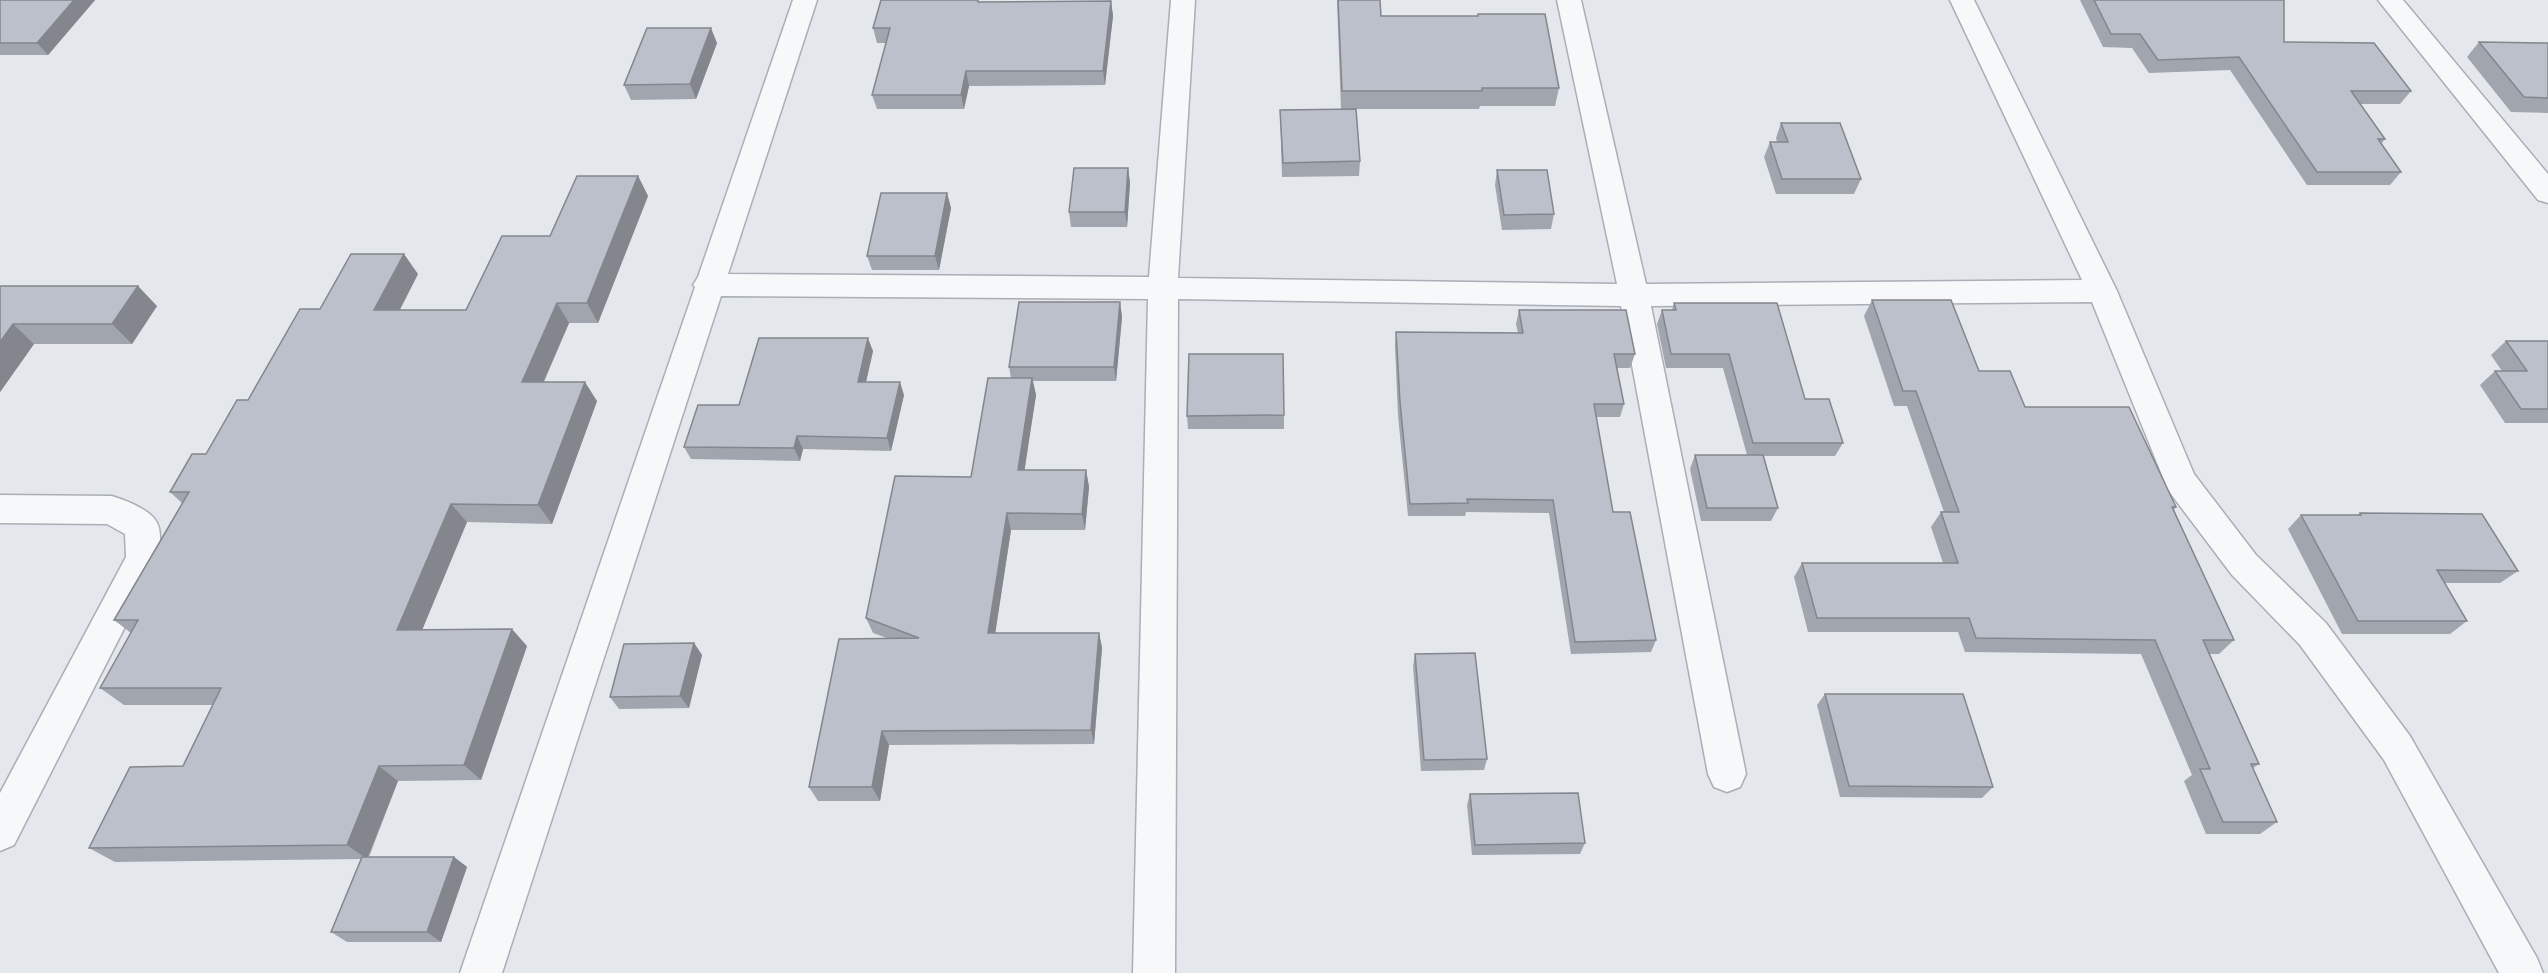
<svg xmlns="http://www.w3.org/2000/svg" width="2548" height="973" font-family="'Roboto Condensed',sans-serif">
	<rect width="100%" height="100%" fill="#e4e7ec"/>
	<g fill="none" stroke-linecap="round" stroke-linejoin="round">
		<defs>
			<g id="minor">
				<path d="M793 0H817L728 274 1149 277 1171 0H1195L1178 278 1617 284 1557 0H1581L1646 284 2082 280 1950 0H1974L2117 291 2194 474 2256 555 2326 623 2410 736 2537 958 2543 973H2499L2384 760 2300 645 2232 575 2168 490 2092 302 1651 306 1746 774 1740 787 1727 792 1714 787 1708 774 1621 306 1178 299 1175 973H1133L1148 299 721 296 502 973H460L695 287 693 285 698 277Z"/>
				<path d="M2378 0H2403L2548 174V203L2538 200Z"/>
				<path d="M0 495 112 496C127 501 156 511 159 528 161 538 160 549 160 558L14 845 0 851V793L126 557 125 534 107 524 0 523Z"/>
			</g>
		</defs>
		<use href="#minor" stroke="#a9aeb7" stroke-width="3"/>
		<use href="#minor" fill="#f7f8fa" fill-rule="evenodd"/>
	</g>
	<g fill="#a1a5ae">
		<path d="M0 0H95L48 55H0Z"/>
		<path d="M1337 0H1380L1381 16H1478V14L1559 88 1555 106H1480L1479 109H1356L1360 161 1359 176 1282 177 1280 110 1341 109Z"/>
		<path d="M2080 0H2284V42L2411 91 2400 104H2360L2385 139 2381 144 2401 172 2390 185H2307L2230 70 2149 73 2132 48 2103 47Z"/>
		<path d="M1111 1 1113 16 1105 85 969 86 964 109H877L872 95 886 43H877L873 28 983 2Z"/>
		<path d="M2479 42 2548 43V113L2511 112 2467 57Z"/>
		<path d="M717 43 696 99 631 100 624 85Z"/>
		<path d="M1781 123 1861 179 1854 194H1776L1764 157 1770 142H1777L1776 138Z"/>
		<path d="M1128 168 1130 183 1127 227H1071L1069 212Z"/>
		<path d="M1497 170 1554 214 1551 229 1502 230 1495 185Z"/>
		<path d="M638 176 648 196 598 323H569L544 382 597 401 552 524 467 522 422 630 527 646 481 780 398 781 369 857H454L467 867 441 942H347L331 932 361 859 115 862 89 848 183 766 213 705H124L100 688 131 633 114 620 182 503 170 492 206 454 320 309 418 274 400 310H466L550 236Z"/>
		<path d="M947 193 951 208 939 270H872L867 256Z"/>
		<path d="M0 286 157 306 132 344H34L0 392Z"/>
		<path d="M1872 300 1979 371 2025 407 2176 507 2174 510 2234 640 2219 654H2209L2259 764 2253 768 2277 822 2260 834H2206L2184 781 2192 775 2141 654 1965 652 1958 632H1808L1794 577 1802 563H1943L1931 527 1941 512H1944L1907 406H1894L1864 316Z"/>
		<path d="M1120 302 1122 317 1116 381H1033L1036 395 1024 470H1086L1089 487 1085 530H1011L995 633H1099L1102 648 1094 744 889 745 880 801H818L809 787 887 638 873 633 866 618 971 477 1011 378 1009 367Z"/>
		<path d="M1674 303 1805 399 1843 443 1835 456H1764L1778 508 1771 521H1701L1690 469 1695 455H1747L1723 368H1666L1657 324 1662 310H1672Z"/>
		<path d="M1519 310 1635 354 1630 368H1617L1624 404 1620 417H1596L1613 512 1656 640 1651 652 1571 654 1549 513 1466 512 1465 516H1408L1398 416 1395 345 1396 332 1518 333 1516 324Z"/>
		<path d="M2506 341H2548V423H2505L2480 385 2495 371H2502L2491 355Z"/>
		<path d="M873 351 866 382 904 395 891 451 803 449 800 461 691 459 684 447 739 405Z"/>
		<path d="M1284 415V429H1188L1187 416Z"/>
		<path d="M2360 513 2518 571 2500 583H2444L2467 621 2450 634H2342L2288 529 2301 515H2357Z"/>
		<path d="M694 643 702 655 689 708 619 709 610 697Z"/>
		<path d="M1415 654 1487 759 1484 770 1421 771 1413 666Z"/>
		<path d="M1825 694 1993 787 1982 798 1840 797 1817 705Z"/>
		<path d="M1470 794 1585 843 1580 854 1472 855 1467 805Z"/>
	</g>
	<g fill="#83868d">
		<path d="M74 0H95L48 55 37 43Z"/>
		<path d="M1111 1 1113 16 1105 85 1103 71Z"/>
		<path d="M711 28 717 43 696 99 690 84Z"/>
		<path d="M966 71 969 86 964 109 961 95Z"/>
		<path d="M1128 168 1130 183 1127 227 1125 212Z"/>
		<path d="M638 176 648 196 598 323 587 303Z"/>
		<path d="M947 193 951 208 939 270 935 256Z"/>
		<path d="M404 254 418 274 389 330 374 310Z"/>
		<path d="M138 286 157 306 132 344 112 324Z"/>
		<path d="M1120 302 1122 317 1116 381 1114 367Z"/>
		<path d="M557 303 569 323 535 401 522 382Z"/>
		<path d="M13 324 34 344 0 392V342Z"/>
		<path d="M868 338 873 351 863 395 858 382Z"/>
		<path d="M1032 378 1036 395 1022 487 1018 470Z"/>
		<path d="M585 382 597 401 552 524 538 505Z"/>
		<path d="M900 382 904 395 891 451 887 438Z"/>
		<path d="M797 436 803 449 800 461 794 448Z"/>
		<path d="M1086 470 1089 487 1085 530 1082 514Z"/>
		<path d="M451 504 467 522 415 647 397 630Z"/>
		<path d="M1007 513 1011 530 993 648 988 633Z"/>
		<path d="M512 629 527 646 481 780 464 765Z"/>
		<path d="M1099 633 1102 648 1094 744 1091 730Z"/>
		<path d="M694 643 702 655 689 708 680 696Z"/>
		<path d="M882 731 889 745 880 801 872 787Z"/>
		<path d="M379 766 398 781 367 859 347 845Z"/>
		<path d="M454 857 467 867 441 942 427 932Z"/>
	</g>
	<g fill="#bbc0ca" stroke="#83868d" stroke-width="1.5">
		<path d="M0 0H74L37 43H0Z"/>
		<path d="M881 0H978V2L1111 1 1103 71H966L961 95H872L890 28H873Z"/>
		<path d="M1338 0H1380L1381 16H1478V14H1545L1559 88H1482V91H1342Z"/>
		<path d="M2094 0H2284V42L2374 43 2411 91H2351L2385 139H2378L2401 172H2317L2239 57 2158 60 2140 34H2111Z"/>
		<path d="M647 28H711L690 84 624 85Z"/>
		<path d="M2479 42 2548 43V98L2524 97Z"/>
		<path d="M1356 109 1360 161 1283 163 1280 110Z"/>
		<path d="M1781 123H1840L1861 179H1782L1770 142H1788Z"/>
		<path d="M1074 168H1128L1125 212H1069Z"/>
		<path d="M1497 170H1547L1554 214 1504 215Z"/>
		<path d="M577 176H638L587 303H557L522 382H585L538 505 451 504 397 630 512 629 464 765 379 766 347 845 89 848 130 767 183 766 221 688H100L138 620H114L189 492H170L192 454H206L237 400H248L300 309H320L351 254H404L374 310H466L502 236H550Z"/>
		<path d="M881 193H947L935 256H867Z"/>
		<path d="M0 286H138L112 324H13L0 342Z"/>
		<path d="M1872 300H1951L1979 371H2010L2025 407H2129L2176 507H2172L2234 640H2203L2259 764H2251L2277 822H2223L2200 769H2210L2155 640 1976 638 1969 618H1817L1802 563H1958L1941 512H1959L1916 391H1903Z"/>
		<path d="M1019 302H1120L1114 367H1009Z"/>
		<path d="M1674 303H1777L1805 399H1829L1843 443H1753L1729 354H1671L1662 310H1676Z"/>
		<path d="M1519 310H1626L1635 354H1614L1624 404H1594L1613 512H1630L1656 640 1575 642 1553 500 1467 499 1468 503 1410 504 1400 402 1396 332 1523 333Z"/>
		<path d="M759 338H868L858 382H900L887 438 797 436 794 448 684 447 698 405H739Z"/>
		<path d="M2506 341H2548V409H2521L2495 371H2527Z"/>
		<path d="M1189 354H1283L1284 415 1187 416Z"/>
		<path d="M988 378H1032L1018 470H1086L1082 514 1007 513 988 633H1099L1091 730 882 731 872 787H809L839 639 919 638 866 618 895 476 971 477Z"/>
		<path d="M1695 455H1763L1778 508H1707Z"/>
		<path d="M2360 513 2482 514 2518 571 2437 570 2467 621H2358L2301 515H2361Z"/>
		<path d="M694 643 680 696 610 697 624 644Z"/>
		<path d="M1475 653 1487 759 1424 760 1415 654Z"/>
		<path d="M1825 694H1963L1993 787 1849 786Z"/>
		<path d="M1578 793 1585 843 1475 845 1470 794Z"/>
		<path d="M362 857H454L427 932H331Z"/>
	</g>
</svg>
